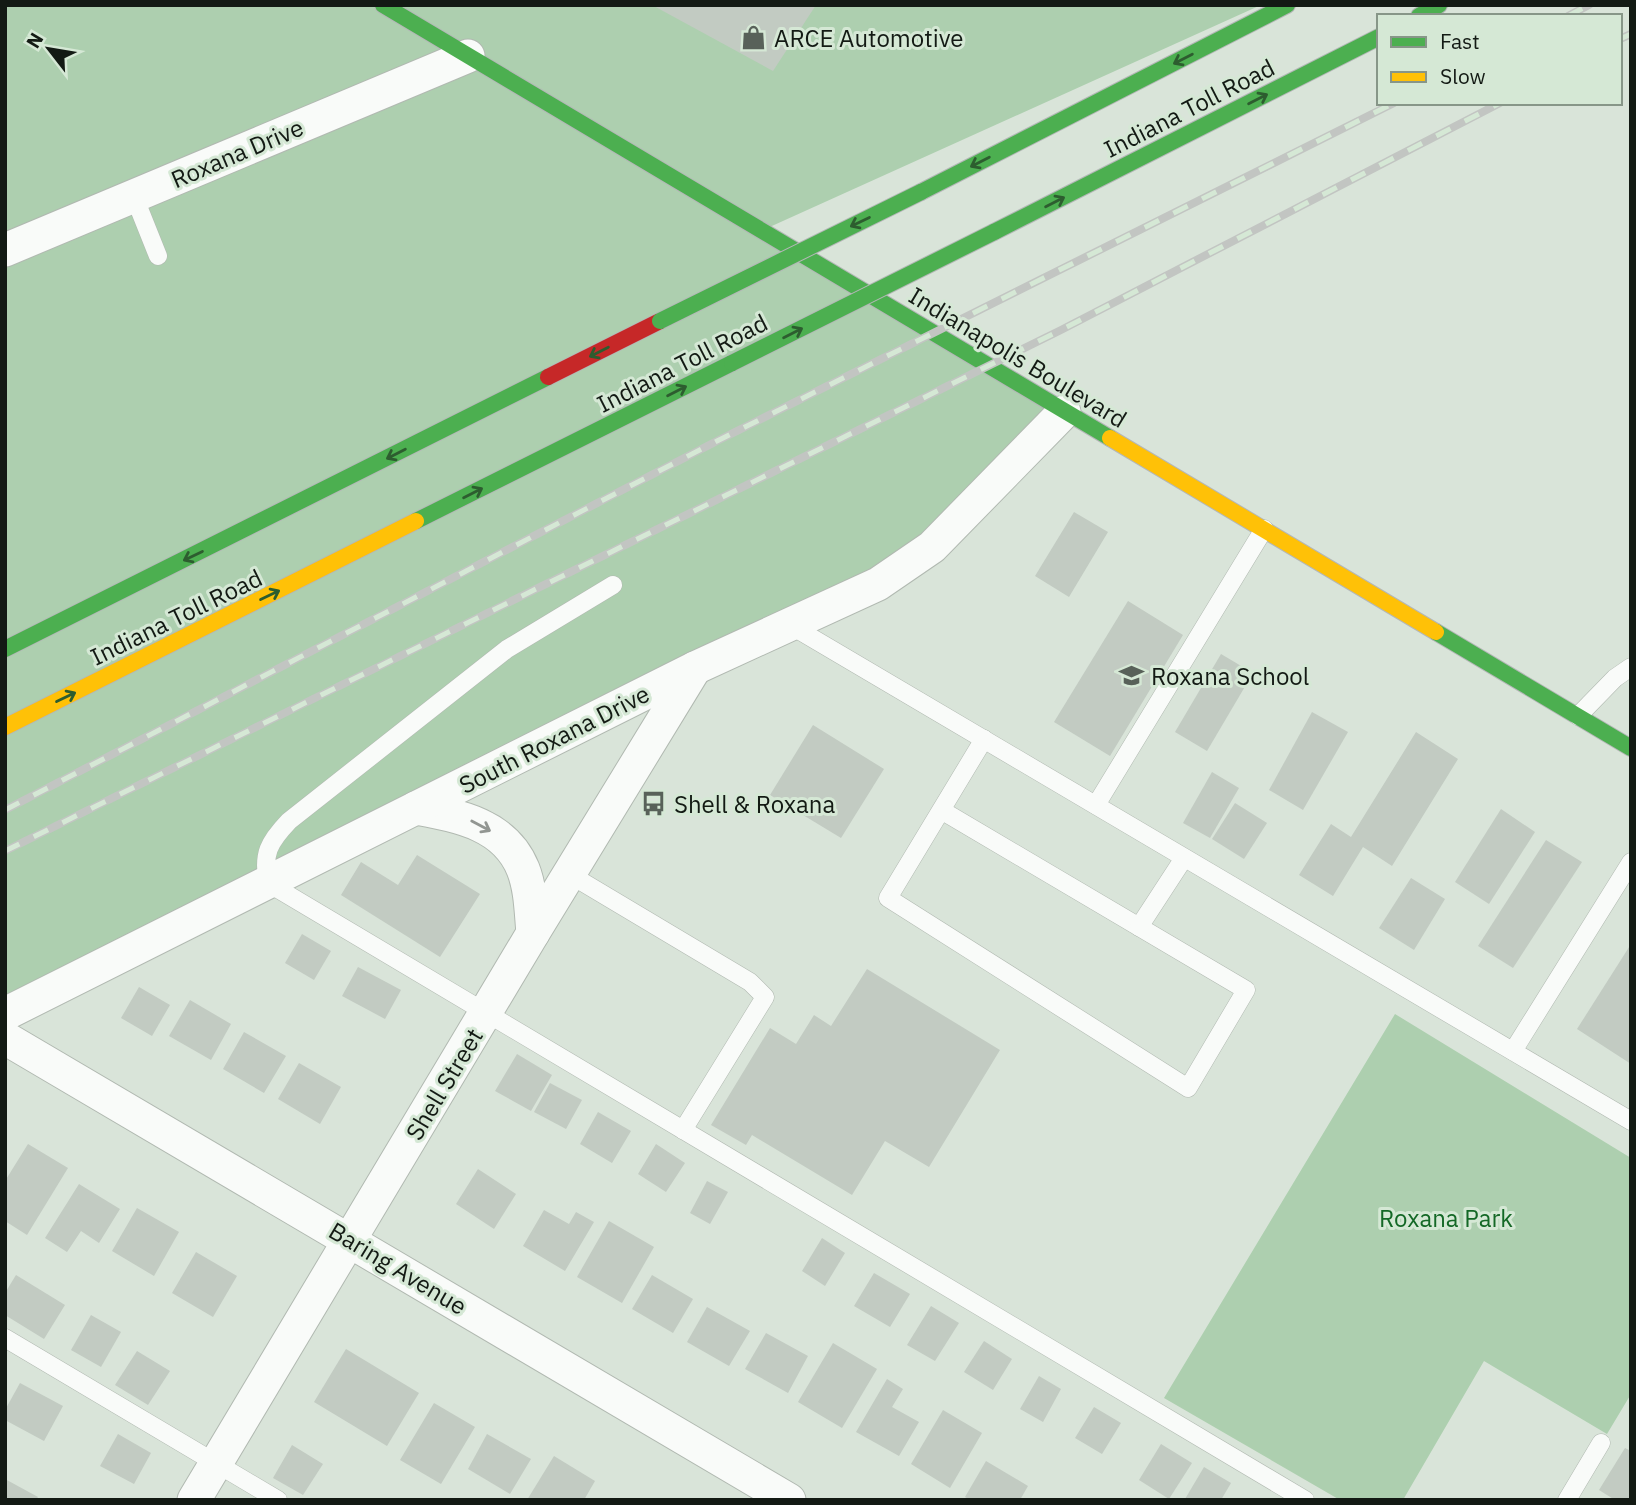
<svg xmlns="http://www.w3.org/2000/svg" width="1636" height="1505" font-family="'IBM Plex Sans',sans-serif">
	<rect width="100%" height="100%" fill="#d9e4d9"/>
	<g fill="#adcfaf">
		<path d="M5 5H1261L763 230 1064 412 932 547 5 1014Z"/>
		<path d="M1395 1014 1631 1158V1394L1607 1434 1484 1361 1403 1500H1340L1164 1398Z"/>
	</g>
	<g fill="#c2cbc2">
		<path d="M652 5H816L773 71Z"/>
		<path d="M1074 512 1108 532 1069 597 1035 576Z"/>
		<path d="M1128 601 1183 635 1110 756 1054 722Z"/>
		<path d="M1221 654 1253 673 1207 751 1175 732Z"/>
		<path d="M1312 712 1348 732 1303 810 1269 790Z"/>
		<path d="M813 725 884 769 841 838 770 795Z"/>
		<path d="M1416 732 1458 759 1392 866 1363 847 1333 896 1299 875 1331 824 1351 837Z"/>
		<path d="M1212 772 1239 788 1210 838 1183 823Z"/>
		<path d="M1235 803 1267 823 1244 859 1212 839Z"/>
		<path d="M1501 809 1535 832 1489 904 1455 882Z"/>
		<path d="M1546 840 1582 862 1513 968 1478 946Z"/>
		<path d="M417 855 480 894 440 957 341 895 361 862 398 885Z"/>
		<path d="M1411 878 1445 899 1414 950 1379 928Z"/>
		<path d="M302 934 331 951 314 980 285 963Z"/>
		<path d="M1631 944V1064L1577 1029Z"/>
		<path d="M358 967 401 990 385 1019 342 996Z"/>
		<path d="M867 969 1000 1050 929 1167 885 1141 852 1195 752 1135 746 1145 711 1125 770 1028 796 1044 814 1015 831 1026Z"/>
		<path d="M139 987 170 1005 152 1036 121 1018Z"/>
		<path d="M190 1000 231 1024 211 1060 169 1036Z"/>
		<path d="M244 1032 286 1056 264 1093 223 1069Z"/>
		<path d="M517 1054 552 1075 531 1111 495 1091Z"/>
		<path d="M299 1063 341 1087 320 1124 278 1099Z"/>
		<path d="M550 1083 582 1100 566 1129 534 1112Z"/>
		<path d="M598 1112 631 1131 612 1163 580 1144Z"/>
		<path d="M28 1144 68 1168 27 1235 5 1221V1181Z"/>
		<path d="M656 1144 685 1163 666 1192 638 1174Z"/>
		<path d="M478 1169 516 1194 494 1229 456 1204Z"/>
		<path d="M707 1181 728 1192 710 1224 690 1213Z"/>
		<path d="M79 1184 120 1209 99 1243 81 1231 67 1252 45 1238Z"/>
		<path d="M137 1208 179 1232 154 1276 112 1251Z"/>
		<path d="M544 1210 569 1224 576 1212 594 1222 565 1271 523 1246Z"/>
		<path d="M609 1221 654 1247 622 1303 577 1277Z"/>
		<path d="M822 1238 845 1253 825 1286 802 1271Z"/>
		<path d="M196 1252 237 1276 213 1317 172 1293Z"/>
		<path d="M874 1273 910 1294 890 1327 854 1306Z"/>
		<path d="M16 1275 65 1305 44 1339 5 1315V1293Z"/>
		<path d="M652 1275 693 1299 673 1333 632 1309Z"/>
		<path d="M931 1306 959 1323 935 1361 907 1345Z"/>
		<path d="M707 1307 750 1331 729 1366 687 1342Z"/>
		<path d="M91 1315 121 1332 101 1367 71 1350Z"/>
		<path d="M766 1333 808 1356 788 1393 745 1369Z"/>
		<path d="M984 1341 1012 1359 993 1390 964 1372Z"/>
		<path d="M833 1343 877 1369 842 1428 798 1402Z"/>
		<path d="M346 1349 419 1393 387 1446 314 1402Z"/>
		<path d="M137 1351 170 1371 148 1405 115 1385Z"/>
		<path d="M1039 1376 1061 1389 1043 1422 1020 1409Z"/>
		<path d="M887 1379 903 1389 892 1407 919 1422 899 1456 856 1432Z"/>
		<path d="M20 1383 63 1406 44 1441 5 1420V1410Z"/>
		<path d="M434 1403 475 1427 441 1484 400 1460Z"/>
		<path d="M1094 1407 1121 1423 1102 1454 1075 1438Z"/>
		<path d="M943 1410 982 1433 950 1488 911 1464Z"/>
		<path d="M118 1434 151 1453 134 1484 100 1466Z"/>
		<path d="M487 1434 531 1459 510 1494 468 1469Z"/>
		<path d="M1161 1444 1192 1463 1169 1499 1139 1480Z"/>
		<path d="M292 1445 323 1464 303 1495 273 1478Z"/>
		<path d="M1625 1448 1631 1451V1500H1615L1599 1490Z"/>
		<path d="M554 1456 595 1481 584 1500H527Z"/>
		<path d="M986 1461 1028 1486 1020 1500H970L965 1497Z"/>
		<path d="M1204 1467 1231 1483 1221 1500 1185 1499Z"/>
		<path d="M5 1479 38 1497 36 1500H5Z"/>
	</g>
	<g fill="none" stroke-linecap="round" stroke-linejoin="round">
		<defs>
			<g id="lane">
				<path d="M134 196 158 256"/>
				<path d="M613 585 507 649 289 821C269 842 262 854 268 883L1305 1500"/>
				<path d="M790 625 1631 1121"/>
				<path d="M1578 716 1615 678 1631 667"/>
				<path d="M1096 805 1264 529"/>
				<path d="M941 810 1246 990 1188 1088 888 898 984 739"/>
				<path d="M569 874 750 982 765 997 683 1130"/>
				<path d="M1139 927 1184 858"/>
				<path d="M1513 1051 1631 862"/>
				<path d="M5 1338 278 1500"/>
				<path d="M1567 1500 1601 1443"/>
			</g>
			<g id="street">
				<path d="M5 250 468 56"/>
				<path d="M416 808C458 816 505 824 523 869 531 889 531 913 533 933"/>
				<path d="M5 1014 695 668 878 584 932 547 1064 412"/>
				<path d="M5 1038 789 1500"/>
				<path d="M194 1500 533 933 695 668"/>
			</g>
			<g id="fast">
				<path d="M383 5 1110 438"/>
				<path d="M1419 16 1439 5"/>
				<path d="M921 192 1287 5"/>
				<path d="M994 232 1379 37"/>
				<path d="M416 521 732 363"/>
				<path d="M1436 632 1631 748"/>
				<path d="M5 649 548 377"/>
			</g>
			<g id="slow">
				<path d="M1110 438 1436 632"/>
				<path d="M5 727 416 521"/>
			</g>
			<path id="jam" d="M548 377 660 321"/>
		</defs>
		<use href="#lane" stroke="#b1b9b1" stroke-width="19"/>
		<use href="#street" stroke="#b1b9b1" stroke-width="35"/>
		<use href="#fast" stroke="#b4b7b7" stroke-width="18"/>
		<use href="#slow" stroke="#b4b7b7" stroke-width="18"/>
		<use href="#jam" stroke="#b4b7b7" stroke-width="18"/>
		<use href="#lane" stroke="#f9fbf9" stroke-width="18"/>
		<use href="#street" stroke="#f9fbf9" stroke-width="33"/>
		<use href="#fast" stroke="#4caf50" stroke-width="16"/>
		<use href="#slow" stroke="#ffc107" stroke-width="16"/>
		<use href="#jam" stroke="#c62828" stroke-width="16"/>
		<defs>
			<g id="rail">
				<path d="M1568 16 1589 5"/>
				<path d="M1620 39 1631 34"/>
				<path d="M5 810 717 441 1394 103"/>
				<path d="M5 851 1061 330 1500 103"/>
			</g>
		</defs>
		<use href="#rail" stroke="#c2c5c2" stroke-width="8"/>
		<use href="#rail" stroke="#d5e8d5" stroke-width="5" stroke-dasharray="16" stroke-linecap="butt"/>
		<defs>
			<g id="fast-bridge">
				<path d="M660 321 921 192"/>
				<path d="M732 363 994 232"/>
			</g>
		</defs>
		<use href="#fast-bridge" stroke="#b4b7b7" stroke-width="18" stroke-linecap="butt"/>
		<use href="#fast-bridge" stroke="#4caf50" stroke-width="16"/>
	</g>
	<defs><path id="oneway-shaft" d="M-6 0H5M1.5-3L5.5 0L1.5 3" fill="none" stroke-width="1.6" stroke-linecap="round" stroke-linejoin="round" transform="scale(1.75)"/></defs>
	<g stroke="#2d5d2f">
		<use href="#oneway-shaft" transform="translate(1183 59) rotate(153)"/>
		<use href="#oneway-shaft" transform="translate(1258 99) rotate(-27)"/>
		<use href="#oneway-shaft" transform="translate(980 162) rotate(153)"/>
		<use href="#oneway-shaft" transform="translate(1055 202) rotate(-27)"/>
		<use href="#oneway-shaft" transform="translate(860 222) rotate(154)"/>
		<use href="#oneway-shaft" transform="translate(793 333) rotate(-27)"/>
		<use href="#oneway-shaft" transform="translate(599 352) rotate(153)"/>
		<use href="#oneway-shaft" transform="translate(677 391) rotate(-27)"/>
		<use href="#oneway-shaft" transform="translate(396 454) rotate(153)"/>
		<use href="#oneway-shaft" transform="translate(473 493) rotate(-27)"/>
		<use href="#oneway-shaft" transform="translate(193 556) rotate(154)"/>
		<use href="#oneway-shaft" transform="translate(270 595) rotate(-26)"/>
		<use href="#oneway-shaft" transform="translate(66 697) rotate(-26)"/>
	</g>
	<use stroke="#929692" href="#oneway-shaft" transform="translate(481 826) rotate(28)"/>
	<defs>
		<symbol id="shop-bare" viewBox="-9 -9 18 18"><path d="M-5-2.5h2.3a2.7 3.5 0 0 1 5.4 0H5L5.5 6h-11ZM-1.5-2.5h3a1.5 2.3 0 0 0-3 0Z" fill="#586159" stroke="#d5e8d5" stroke-width="2.5" paint-order="stroke"/></symbol>
		<symbol id="school-bare" viewBox="-9 -9 18 18"><path d="M0-5L7-2L0 1L-7-2ZM-4 1L0 2.5L4 1V4Q0 6-4 4Z" fill="#586159" stroke="#d5e8d5" stroke-width="2.5" paint-order="stroke"/></symbol>
		<symbol id="bus-bare" viewBox="-9 -9 18 18"><path d="M-5-6H5V4H4V6H2V4H-2V6H-4V4H-5ZM-3.5-4V0h7V-4ZM-3.5 1.2v1.5H-2V1.2ZM2 1.2v1.5H3.5V1.2Z" fill="#586159" stroke="#d5e8d5" stroke-width="2.5" paint-order="stroke"/></symbol>
	</defs>
	<g fill-rule="evenodd">
		<use href="#shop-bare" x="736" y="20" width="35" height="35"/>
		<use href="#school-bare" x="1114" y="658" width="35" height="35"/>
		<use href="#bus-bare" x="636" y="786" width="35" height="35"/>
	</g>
	<g text-anchor="middle" dominant-baseline="central" stroke-width="6" stroke-linejoin="round" paint-order="stroke">
		<g font-size="24" fill="#131a14" stroke="#d5e8d5" text-anchor="start">
			<text x="774" y="38">ARCE Automotive</text>
			<text x="1151" y="676">Roxana School</text>
			<text x="674" y="804">Shell &amp; Roxana</text>
		</g>
		<g font-size="24" fill="#131a14" stroke="#d5e8d5">
			<text transform="translate(1189 108) rotate(-27)">Indiana Toll Road</text>
			<text transform="translate(237 153) rotate(-23)">Roxana Drive</text>
			<text transform="translate(1018 357) rotate(31)">Indianapolis Boulevard</text>
			<text transform="translate(682 363) rotate(-27)">Indiana Toll Road</text>
			<text transform="translate(176 617) rotate(-26)">Indiana Toll Road</text>
			<text transform="translate(554 739) rotate(-27)">South Roxana Drive</text>
			<text transform="translate(444 1084) rotate(-59)">Shell Street</text>
			<text transform="translate(398 1268) rotate(31)">Baring Avenue</text>
		</g>
		<g font-size="24" fill="#146826" stroke="#d5e8d5">
			<text x="1446" y="1218">Roxana Park</text>
		</g>
	</g>
	<rect width="1636" height="1505" fill="none" stroke="#131a14" stroke-width="14"/>
	<rect x="1377" y="14" width="245" height="91" fill="#d5e8d5" stroke="#879688" stroke-width="2"/>
	<rect x="1391" y="37" width="35" height="10" fill="#4caf50" stroke="#879688" stroke-width="2"/>
	<text x="1440" y="49" font-size="21" fill="#131a14">Fast</text>
	<rect x="1391" y="72" width="35" height="10" fill="#ffc107" stroke="#879688" stroke-width="2"/>
	<text x="1440" y="84" font-size="21" fill="#131a14">Slow</text>
	<g transform="translate(49 49) rotate(301)" stroke="#d5e8d5" stroke-width="5" paint-order="stroke">
	<path d="M0-5L12 26L0 18L-12 26Z" fill="#131a14"/>
	<text y="-10" font-size="19" font-weight="bold" text-anchor="middle" fill="#131a14">N</text>
	</g>
</svg>
